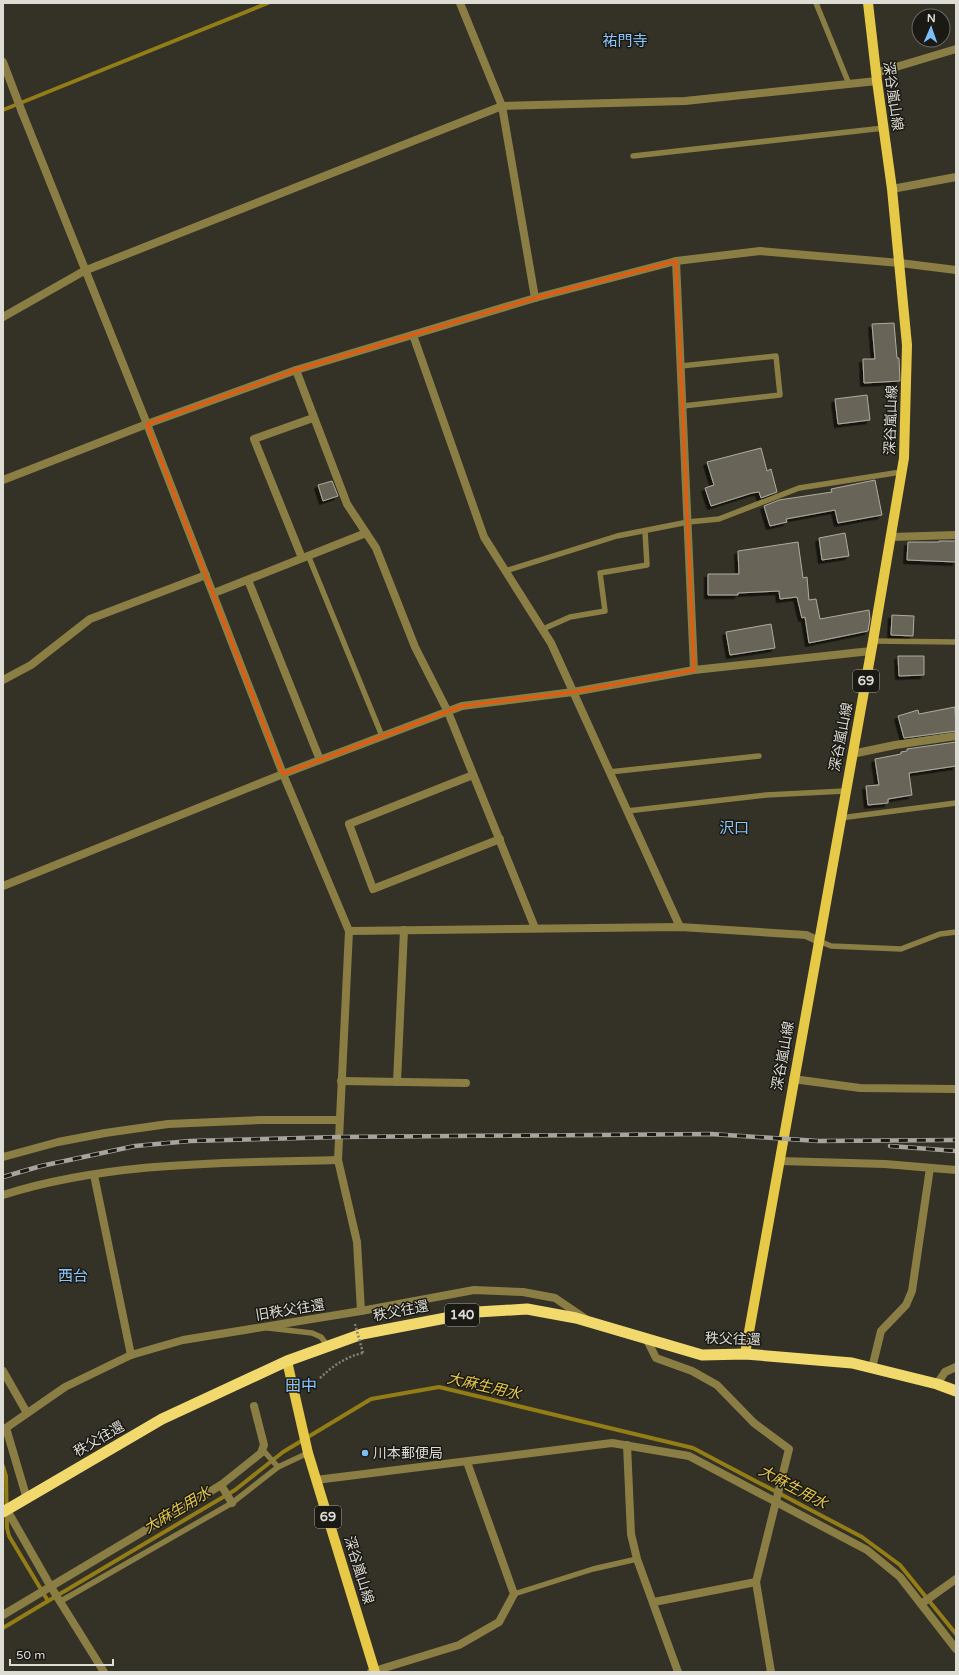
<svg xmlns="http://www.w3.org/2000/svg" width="959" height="1675" font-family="'Varela Round','Noto Sans JP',sans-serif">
	<defs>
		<filter id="shadow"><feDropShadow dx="-3.5" dy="3.5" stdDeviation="0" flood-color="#0009"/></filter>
	</defs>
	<rect width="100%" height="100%" fill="#343126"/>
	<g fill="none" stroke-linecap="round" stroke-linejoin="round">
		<g stroke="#927d17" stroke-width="4">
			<path d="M3 110 268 3"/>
			<path d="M3 1466 6 1476 7 1528 9 1536 48 1601 235 1490 283 1452 371 1399 439 1387 693 1448 862 1537 900 1565 956 1634"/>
			<path d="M3 1628 48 1601"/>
		</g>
	</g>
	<g fill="#676559" stroke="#afac9f" filter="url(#shadow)">
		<path d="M894 323 897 358H899L900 381 864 383 863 359H875L872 324Z"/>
		<path d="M867 395 870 420 838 424 835 399Z"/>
		<path d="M761 448 767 471 771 469 777 492 761 498 759 492 752 493 711 506 705 488 714 485 707 462Z"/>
		<path d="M875 480 882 515 838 523 835 510 786 519 787 522 770 526 764 506 779 500 832 492 831 489Z"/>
		<path d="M332 481 338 496 323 501 318 485Z"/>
		<path d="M845 533 849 556 822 560 819 538Z"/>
		<path d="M939 541H956V562L907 560 908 542H939Z"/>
		<path d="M798 542 803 578 807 577 809 600 816 599 820 619 869 610 870 619 868 631 809 643 805 617 802 618 797 597 780 599 779 591 738 593V595H708V574H739L738 551Z"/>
		<path d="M892 615 914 616 913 636 891 635Z"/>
		<path d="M771 624 775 648 730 655 726 632Z"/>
		<path d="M898 656H924V675L899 676Z"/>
		<path d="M955 707 956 731 904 738 898 716 918 710 919 714Z"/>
		<path d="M956 742V766L909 773 912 795 888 799V803L868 805 866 786 879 785 875 759 901 754V752L907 751V749Z"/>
	</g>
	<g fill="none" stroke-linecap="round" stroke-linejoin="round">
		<path stroke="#838178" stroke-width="2.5" stroke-dasharray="2 2" stroke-linecap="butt" d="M320 1378C333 1366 345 1357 363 1353"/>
		<g stroke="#8b7e44" stroke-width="5.5">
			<path d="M816 3 849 84"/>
			<path d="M633 156 884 128"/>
			<path d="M681 366 776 356 780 395 683 406"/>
			<path d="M308 555 382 736"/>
			<path d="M505 571 617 536 688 522 719 519 799 488 901 472"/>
			<path d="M543 629 570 617 605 611 600 573 647 565 645 531"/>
			<path d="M873 641 956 642"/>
			<path d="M609 772 759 756"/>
			<path d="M627 811 766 795 845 791"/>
			<path d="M840 818 956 803"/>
			<path d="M819 941 831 946 901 949 940 934 956 932"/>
			<path d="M268 1328 312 1333 321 1337 327 1345"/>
			<path d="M262 1449 278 1467"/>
			<path d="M514 1594 593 1569 637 1559"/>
			<path d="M61 1601 232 1503 278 1467 308 1453"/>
		</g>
		<g stroke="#8b7e44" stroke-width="8">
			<path d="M460 3 502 106 535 298"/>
			<path d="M3 62 22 112"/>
			<path d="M876 73 956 49"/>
			<path d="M892 189 956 177"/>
			<path d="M676 261 694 670"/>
			<path d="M3 317 84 271 502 106 685 101 877 81"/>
			<path d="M413 335 484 537 551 643 680 927"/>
			<path d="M296 370 347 504 376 548 415 647 448 712 535 928"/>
			<path d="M147 424 283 774 349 931 338 1160 357 1242 361 1311"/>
			<path d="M891 537 956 535"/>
			<path d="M302 558 254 439 313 418"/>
			<path d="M248 580 320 760"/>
			<path d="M214 593 366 533"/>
			<path d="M3 680 31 665 90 619 206 575"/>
			<path d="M852 754 895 745 956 736"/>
			<path d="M473 775 349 824 373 889 500 839"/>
			<path d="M3 886 283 774 462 706 573 692 694 670 871 651"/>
			<path d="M349 931 680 927 806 935 819 941"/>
			<path d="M793 1079 860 1088 956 1089"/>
			<path d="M341 1081 466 1083"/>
			<path d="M397 1082 404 930"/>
			<path d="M3 1157 58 1142 105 1133 168 1124 260 1120H339"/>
			<path d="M779 1161 885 1164 956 1170"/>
			<path d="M94 1175 131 1355"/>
			<path d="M3 1195C111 1161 226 1163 338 1160"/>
			<path d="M647 1340 656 1358 692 1371 717 1385 754 1423 789 1449 756 1582 771 1672"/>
			<path d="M872 1368 881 1331 906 1305 912 1291 930 1168"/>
			<path d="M3 1371 27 1413"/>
			<path d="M937 1384 945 1372 956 1367"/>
			<path d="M6 1428 27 1499"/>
			<path d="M3 1430 65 1387 131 1355 183 1340 361 1311 474 1290 523 1292 555 1298 586 1319"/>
			<path d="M627 1445 631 1534 637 1559 678 1672"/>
			<path d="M316 1480 612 1443 689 1456 867 1550 900 1577 956 1649"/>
			<path d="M221 1485 232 1503"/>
			<path d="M7 1510 51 1587 104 1672"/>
			<path d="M654 1602 756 1582"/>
			<path d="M921 1604 956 1579"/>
			<path d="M3 1615 221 1485 261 1453 264 1445 254 1406"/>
			<path d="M371 1672 459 1645 499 1622 514 1594 467 1462"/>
		</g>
		<g stroke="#8b7e44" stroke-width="8">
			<path d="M22 112 147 424"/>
			<path d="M3 480 147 424 296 370 535 298 676 261 760 251 900 263 956 270"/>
		</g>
		<g stroke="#e6c946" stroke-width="10">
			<path d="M745 1354 873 641 904 458 907 345 892 189 877 81 868 3"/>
			<path d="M287 1361 308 1453 375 1672"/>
		</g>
		<path stroke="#f1d96e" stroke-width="11" d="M3 1512 162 1419 287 1361 362 1334 477 1312 527 1309 576 1318 702 1355 745 1354 852 1363 937 1384 956 1391"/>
		<defs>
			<g id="rail">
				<path d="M890 1146 956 1151"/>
				<path d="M3 1177 41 1166 135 1146 190 1141 339 1137 711 1134 818 1141 956 1140"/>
			</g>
		</defs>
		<use href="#rail" stroke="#a6a49c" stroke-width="4.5"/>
		<use href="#rail" stroke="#1a1914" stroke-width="3" stroke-dasharray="9" stroke-linecap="butt"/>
		<path stroke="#838178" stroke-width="2.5" stroke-dasharray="2 2" stroke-linecap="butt" d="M355 1324 363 1353"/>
	</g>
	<path fill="none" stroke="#e8590c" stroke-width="3" stroke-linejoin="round" d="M676 261 694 670 573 692 462 706 283 774 147 424 296 370 535 298Z"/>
	<circle fill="#7cbef9" stroke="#1a1914" stroke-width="1.5" cx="365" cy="1453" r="4"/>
	<g text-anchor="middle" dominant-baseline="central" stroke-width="3" stroke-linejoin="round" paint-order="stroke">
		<g fill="#1a1914" stroke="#a2a29b" stroke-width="1">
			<rect x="853" y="670" width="26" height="22" rx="3"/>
			<rect x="445" y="1304" width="34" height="22" rx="3"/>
			<rect x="315" y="1506" width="26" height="22" rx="3"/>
		</g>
		<g font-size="13" font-weight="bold" fill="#dddcd5">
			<text x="866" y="681">69</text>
			<text x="462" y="1315">140</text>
			<text x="328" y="1517">69</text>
		</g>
		<g font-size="14" fill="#dddcd5" stroke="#1a1914">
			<text transform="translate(893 96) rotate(82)">深谷嵐山線</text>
			<text transform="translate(891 420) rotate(-88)">深谷嵐山線</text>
			<text transform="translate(841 737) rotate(-79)">深谷嵐山線</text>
			<text transform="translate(783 1056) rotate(-80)">深谷嵐山線</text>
			<text transform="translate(290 1310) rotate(-9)">旧秩父往還</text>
			<text transform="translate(401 1311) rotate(-11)">秩父往還</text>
			<text transform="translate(733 1339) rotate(2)">秩父往還</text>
			<text transform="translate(99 1439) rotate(-30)">秩父往還</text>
			<text transform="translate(359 1570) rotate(73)">深谷嵐山線</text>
		</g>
		<g font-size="14" fill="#dddcd5" stroke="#1a1914" text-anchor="start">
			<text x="373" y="1453">川本郵便局</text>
		</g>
		<g font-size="15" fill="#8ac7fe" stroke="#1a1914">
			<text x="625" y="41">祐門寺</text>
			<text x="734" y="828">沢口</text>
			<text x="73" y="1276">西台</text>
		</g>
		<g font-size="15" font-style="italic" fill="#e2c648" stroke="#1a1914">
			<text transform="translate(484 1386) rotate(13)">大麻生用水</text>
			<text transform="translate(793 1487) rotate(28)">大麻生用水</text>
			<text transform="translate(177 1510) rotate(-31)">大麻生用水</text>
		</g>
		<g font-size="16" fill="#8ac7fe" stroke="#1a1914">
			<text x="301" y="1386">田中</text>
		</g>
	</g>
	<rect width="959" height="1675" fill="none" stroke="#dddcd5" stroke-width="8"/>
	<g transform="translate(931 28) rotate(2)"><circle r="19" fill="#1a1914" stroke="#686761"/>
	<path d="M0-3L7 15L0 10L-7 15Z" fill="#7cbef9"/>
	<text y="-6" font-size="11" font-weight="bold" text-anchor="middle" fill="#dddcd5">N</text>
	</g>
	<path d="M10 1659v6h103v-6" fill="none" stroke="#dddcd5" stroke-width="2"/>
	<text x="16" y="1659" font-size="12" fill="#dddcd5" stroke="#1a1914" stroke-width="3" paint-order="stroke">50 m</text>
</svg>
